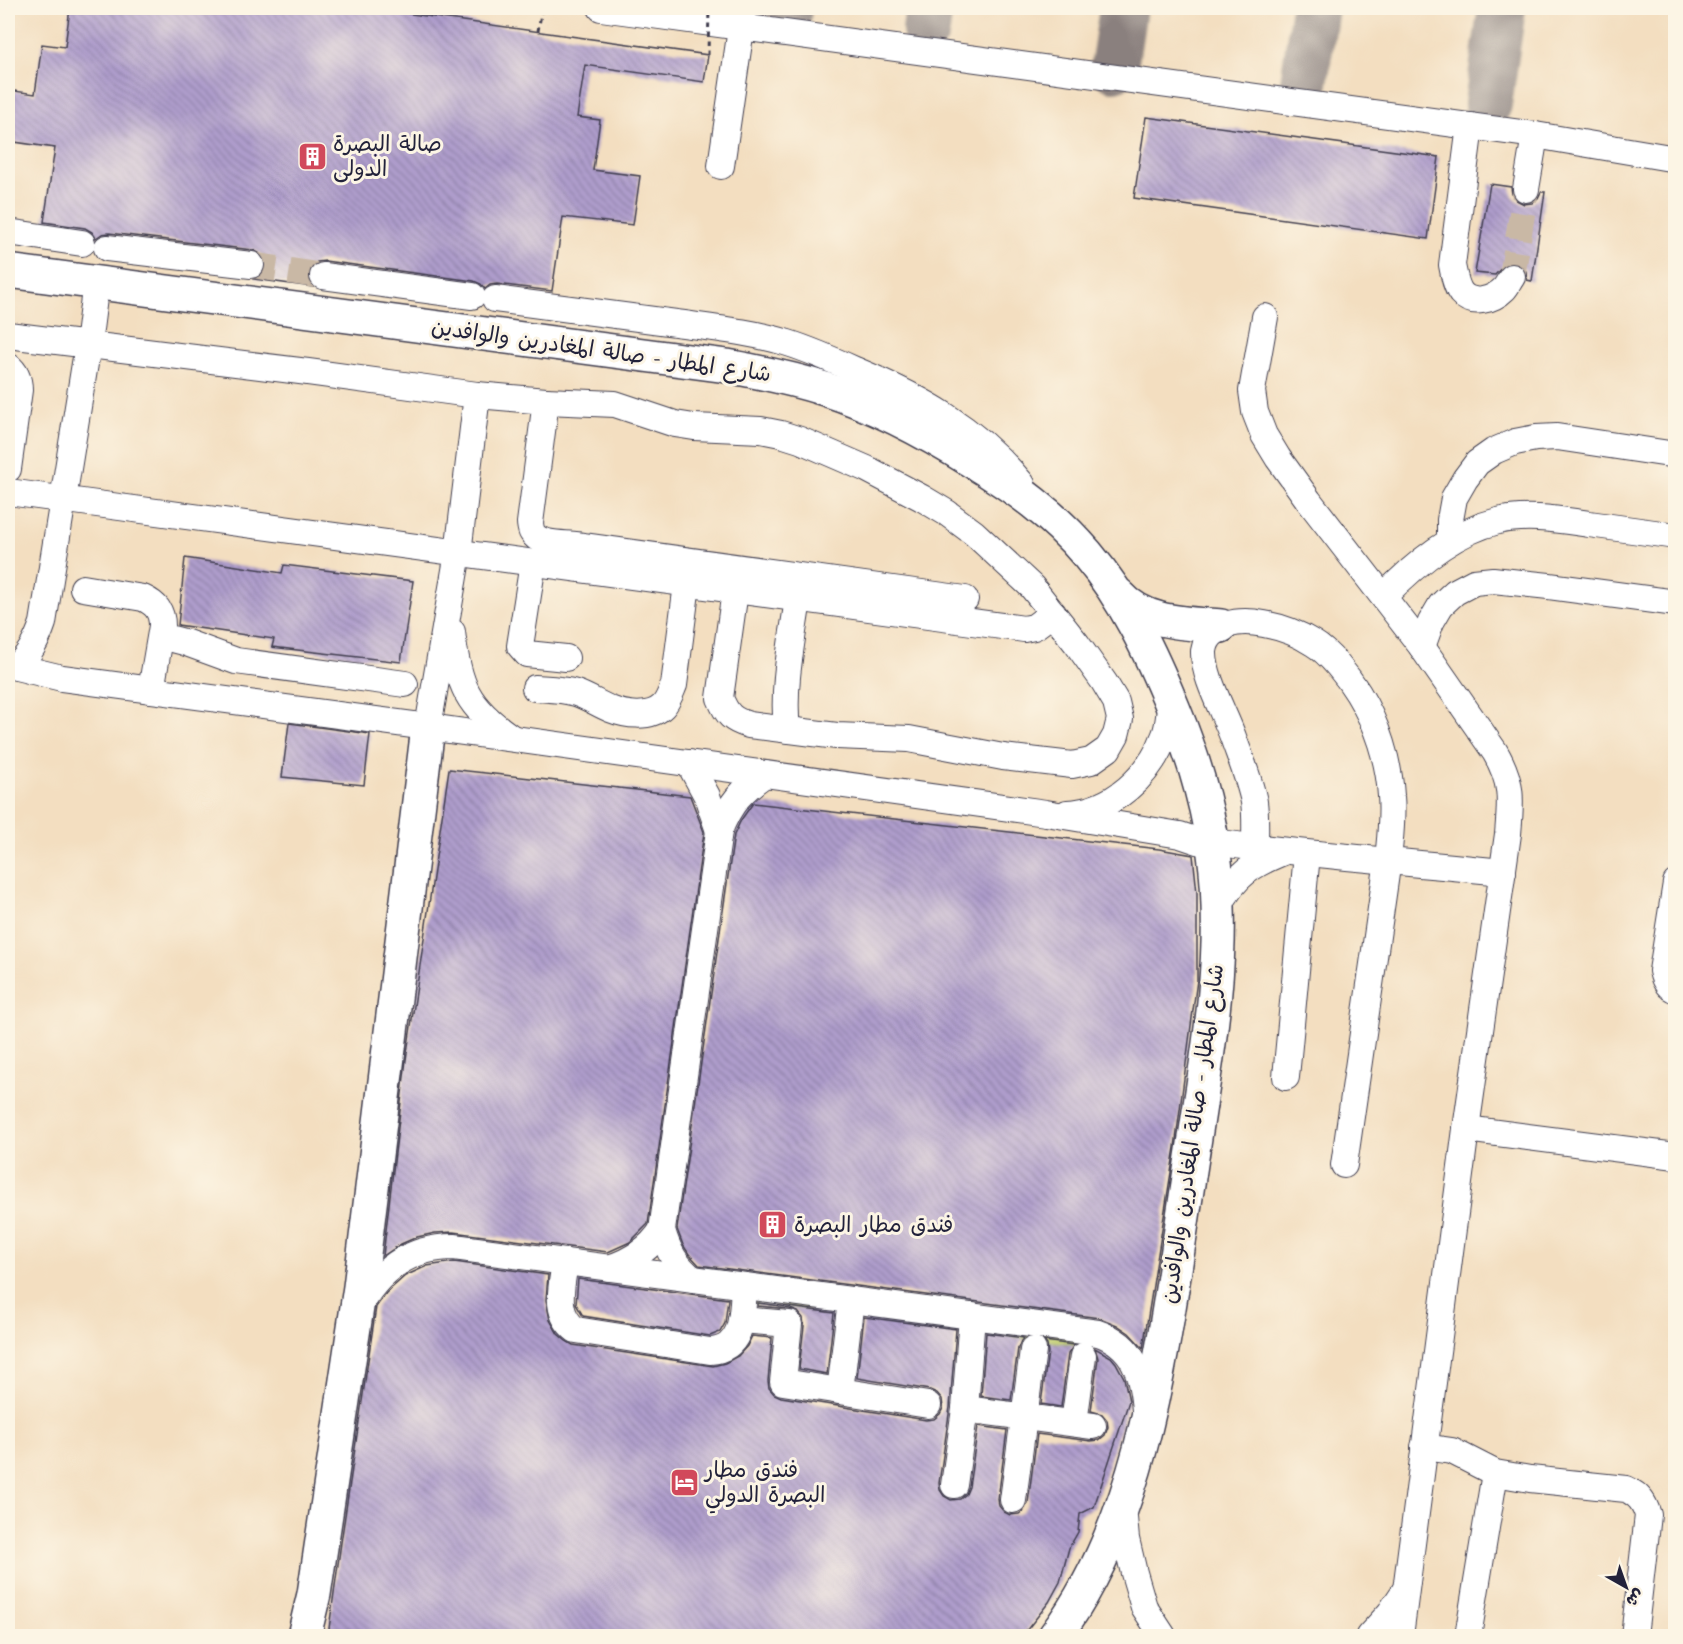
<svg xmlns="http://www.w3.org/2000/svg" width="1683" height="1644" font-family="'Architects Daughter','Playpen Sans Arabic',sans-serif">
	<defs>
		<pattern id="grass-tufts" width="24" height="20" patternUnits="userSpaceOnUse" patternTransform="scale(1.5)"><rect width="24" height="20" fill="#becb6c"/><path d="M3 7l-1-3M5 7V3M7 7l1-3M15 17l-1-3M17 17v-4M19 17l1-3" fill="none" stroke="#a3ae5e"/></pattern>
		<pattern id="building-back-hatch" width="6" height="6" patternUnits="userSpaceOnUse" patternTransform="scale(1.5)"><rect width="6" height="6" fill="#af9dcc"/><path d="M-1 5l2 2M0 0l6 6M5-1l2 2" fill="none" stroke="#8e80a7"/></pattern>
	</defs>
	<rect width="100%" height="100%" fill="#fcf5e5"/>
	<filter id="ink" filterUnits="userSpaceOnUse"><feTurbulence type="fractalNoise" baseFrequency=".0167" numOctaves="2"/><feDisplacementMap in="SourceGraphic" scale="12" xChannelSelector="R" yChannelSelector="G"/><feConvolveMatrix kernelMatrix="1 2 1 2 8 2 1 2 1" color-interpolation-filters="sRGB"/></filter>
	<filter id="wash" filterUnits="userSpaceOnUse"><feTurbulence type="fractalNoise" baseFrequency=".008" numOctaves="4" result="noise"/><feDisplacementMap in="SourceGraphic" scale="24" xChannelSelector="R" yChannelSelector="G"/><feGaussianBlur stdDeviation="1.35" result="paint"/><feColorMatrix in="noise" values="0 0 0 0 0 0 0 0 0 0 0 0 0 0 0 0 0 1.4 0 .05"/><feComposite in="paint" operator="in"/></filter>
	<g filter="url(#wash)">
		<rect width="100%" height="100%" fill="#f3dec0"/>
		<g fill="url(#grass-tufts)" stroke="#707654" stroke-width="1.5">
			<path d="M749 1294 838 1306 837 1316 748 1304Z"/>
			<path d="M861 1310 963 1323 962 1332 860 1319Z"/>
			<path d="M977 1325 1084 1337 1083 1346 976 1334Z"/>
		</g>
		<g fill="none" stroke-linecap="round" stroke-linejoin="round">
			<g stroke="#8a807e" stroke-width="48">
				<path d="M787 19 788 8"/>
				<path d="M926 30 929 8"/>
				<path d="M1114 68 1123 8"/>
				<path d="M1304 83 1315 8"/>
				<path d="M1488 104 1502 8"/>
			</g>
		</g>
		<g id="blocks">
			<g fill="url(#building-back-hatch)">
				<path d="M70 8H368L708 55 704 82 585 65 577 117 600 120 593 170 640 176 633 225 563 217 552 291 497 284 490 285 485 289 481 284 474 281 325 261 317 262 311 267 308 273 309 281 313 287 254 279 263 274 266 266 264 259 259 253 253 250 109 233 102 234 96 238 92 232 85 228 44 222 55 148 8 141V90L35 94 42 44 65 47Z"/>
				<path d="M1146 117 1439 157 1428 239 1134 198Z"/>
				<path d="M1490 184 1511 187 1512 194 1516 200 1524 204 1532 203 1538 198 1541 192H1545L1532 281 1527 280 1526 271 1521 265 1514 262 1505 264 1495 275 1475 273Z"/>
				<path d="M185 558 282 573 284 565 413 581 401 662 272 647 274 639 178 625Z"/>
				<path d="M289 723 370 734 364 785 282 777Z"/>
				<path d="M449 769 690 796 704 832 648 1224 630 1242 608 1252 453 1232 435 1233 417 1237 401 1244 383 1256 406 1060Z"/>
				<path d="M753 803 1159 849 1193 855 1197 893V980L1175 1147 1143 1348 1129 1333 1117 1325 1100 1318 699 1265 689 1254 683 1245 677 1229 734 835 741 820Z"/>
				<path d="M454 1262 548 1275 546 1300 550 1320 558 1334 566 1341 573 1345 713 1366 725 1363 738 1356 747 1346 752 1336 772 1338 768 1381 769 1388 774 1394 781 1397 926 1420 934 1419 940 1414 943 1408 942 1399 937 1393 930 1390 857 1378 864 1317 956 1329 950 1407 939 1483 940 1490 944 1496 951 1500 960 1499 966 1494 969 1487 978 1426 1007 1430 998 1499 999 1506 1004 1512 1010 1515 1019 1514 1024 1510 1028 1503 1037 1434 1091 1441 1099 1440 1105 1435 1108 1427 1107 1420 1102 1414 1091 1411 1098 1358 1095 1348 1111 1357 1116 1363 1124 1378 1129 1401 1094 1507 1080 1514 1078 1532 1069 1548 1060 1582 1049 1602 1022 1636H328L341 1543 376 1307 386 1293 405 1276 427 1266Z"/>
				<path d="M578 1279 728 1299 725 1323 720 1332 710 1336 583 1316 576 1304Z"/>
				<path d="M758 1303 834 1313 827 1374 799 1369 804 1326 803 1318 798 1312 790 1309 758 1306Z"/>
				<path d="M986 1333 1024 1338 1021 1341 1018 1348 1011 1400 981 1396Z"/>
				<path d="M1044 1341 1074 1345 1068 1354 1061 1407 1041 1404 1048 1352 1047 1345Z"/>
			</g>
		</g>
	</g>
	<g filter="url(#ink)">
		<use href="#blocks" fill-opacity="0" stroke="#413e4f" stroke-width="1.5"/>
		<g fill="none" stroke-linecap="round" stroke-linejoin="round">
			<g stroke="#c9b8a5" stroke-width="26" stroke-dasharray="26 13" stroke-linecap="butt">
				<path d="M251 265 323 276"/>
				<path d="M1512 277 1526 189"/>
			</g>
			<defs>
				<g id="minor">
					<path d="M601 8 1535 135 1676 159"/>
					<path d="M1470 126 1452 265C1454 274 1455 285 1461 293 1472 306 1493 300 1504 289 1507 286 1509 281 1512 277"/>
					<path d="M721 166 744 8"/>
					<path d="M1526 189 1535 135"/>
					<path d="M8 232 82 243"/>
					<path d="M107 248 251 265"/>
					<path d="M323 276 472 296"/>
					<path d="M495 299C555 307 616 315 676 323 712 328 753 332 788 343 810 350 833 360 855 370 922 398 975 427 1022 484"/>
					<path d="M1265 317 1252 391 1255 412 1264 435 1278 458 1309 501 1422 647 1495 752C1513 783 1511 800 1508 834L1466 1129 1400 1636"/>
					<path d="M8 335 308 372 477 395 546 401 615 404 675 424 694 427 761 430 781 434 800 440 867 469 922 498 947 513 974 533 1032 587 1077 644 1104 682 1116 702 1120 719 1116 735 1108 749 1091 761 1072 765 1003 757 909 739 837 736 749 725C732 720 727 715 720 698L735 591"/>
					<path d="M8 366C16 372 19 379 19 390L8 469"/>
					<path d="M546 401 530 523C530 524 531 531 532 532 539 546 564 543 577 545L965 599"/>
					<path d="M8 492 1024 629 1034 627 1053 613"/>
					<path d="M1450 541V520L1454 498 1465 479 1477 463 1494 451 1515 442 1536 438 1557 437 1676 455"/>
					<path d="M533 563 520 646 527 654 566 658"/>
					<path d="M83 588 143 598C156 604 162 611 162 626L151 690"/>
					<path d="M1384 596C1415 564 1453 532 1498 521 1527 514 1560 520 1589 524 1618 528 1647 532 1676 536"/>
					<path d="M452 632C458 685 467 707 512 738"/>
					<path d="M161 636 184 642 236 661 405 684"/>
					<path d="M1422 647 1431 622 1441 605 1455 592 1474 582 1493 580 1549 586 1676 603"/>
					<path d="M8 665 62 678 428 727 1046 813 1180 835 1213 846"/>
					<path d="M17 667C30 653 37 641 43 623L88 345 96 282"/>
					<path d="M535 688C549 689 562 689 576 693 588 697 598 704 610 709 625 715 650 719 663 706 668 701 671 692 674 685L687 584"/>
					<path d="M428 727 458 553 477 395"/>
					<path d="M787 730C782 686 792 642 798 599"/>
					<path d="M689 763 707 796 719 831"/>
					<path d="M1067 813C1113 811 1150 776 1165 735 1169 725 1169 713 1171 702"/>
					<path d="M1213 842C1309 855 1406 862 1503 872"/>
					<path d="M1255 847C1255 833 1256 816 1254 802 1250 781 1240 757 1233 737 1224 712 1203 676 1204 651 1205 644 1209 636 1215 632 1238 611 1290 628 1313 643 1330 653 1348 677 1358 693 1377 724 1389 761 1391 796 1393 818 1390 839 1388 860L1344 1165"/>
					<path d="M1676 883 1662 971C1664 980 1667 987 1676 990"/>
					<path d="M1219 906C1236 874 1253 864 1286 851"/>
					<path d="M1286 1077 1307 854"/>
					<path d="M1466 1129 1676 1156"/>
					<path d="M565 1262C562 1286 553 1313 576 1330L710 1351C745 1349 742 1312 744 1286"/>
					<path d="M609 1268C631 1261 649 1250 662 1230"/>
					<path d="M693 1279C676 1266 668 1251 662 1230L719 831C730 803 742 790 765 774"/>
					<path d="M357 1309C379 1271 408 1247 454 1247L1098 1333C1135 1345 1142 1375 1145 1410"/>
					<path d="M741 1320 789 1324 783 1382 928 1405"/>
					<path d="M840 1391 851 1300"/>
					<path d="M965 1409 972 1316"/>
					<path d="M1074 1423 1083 1356"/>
					<path d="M1424 1447 1452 1451 1495 1473 1530 1479 1626 1489C1639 1495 1644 1502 1648 1515L1634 1636"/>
					<path d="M954 1485 965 1409 1093 1426"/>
					<path d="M1013 1500 1033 1350"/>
					<path d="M1123 1507 1126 1539 1134 1573 1144 1607 1163 1636"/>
					<path d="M1369 1636 1390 1613 1404 1592"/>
					<path d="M1468 1636 1495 1473"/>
				</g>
				<g id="highway">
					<path d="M8 271 727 366C760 372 793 379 825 389 877 406 926 432 972 461 1015 487 1054 515 1087 554 1126 600 1151 654 1174 710 1200 773 1217 837 1218 906 1220 966 1212 1026 1203 1085 1196 1131 1189 1177 1182 1223 1161 1362 1141 1521 1055 1636"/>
					<path d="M1119 595C1144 624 1186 623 1221 626"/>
					<path d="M304 1636 314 1594 360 1287 428 727"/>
				</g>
			</defs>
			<use href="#minor" stroke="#413e4f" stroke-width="28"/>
			<use href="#highway" stroke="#413e4f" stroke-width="36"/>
			<path stroke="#413e4f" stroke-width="3" stroke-dasharray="4.5 4.5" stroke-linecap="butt" d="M538 31 542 8"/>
			<use href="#minor" stroke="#fff" stroke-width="26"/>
			<use href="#highway" stroke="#fff" stroke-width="33"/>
			<path stroke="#413e4f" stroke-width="3" stroke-dasharray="4.5 4.5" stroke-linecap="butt" d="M708 55 709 8"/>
		</g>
	</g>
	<defs>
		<symbol id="building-square" viewBox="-11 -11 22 22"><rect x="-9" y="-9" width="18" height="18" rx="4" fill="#d1495b" stroke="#fcf5e5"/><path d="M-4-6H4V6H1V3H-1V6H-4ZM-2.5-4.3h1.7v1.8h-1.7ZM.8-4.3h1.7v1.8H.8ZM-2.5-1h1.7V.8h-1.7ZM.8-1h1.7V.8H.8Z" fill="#fff"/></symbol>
		<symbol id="hotel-square" viewBox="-11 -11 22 22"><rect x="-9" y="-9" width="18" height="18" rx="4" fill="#d1495b" stroke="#fcf5e5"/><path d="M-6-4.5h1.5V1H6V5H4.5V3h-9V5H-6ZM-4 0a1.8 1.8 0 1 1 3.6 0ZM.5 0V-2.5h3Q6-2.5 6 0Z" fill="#fff"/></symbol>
	</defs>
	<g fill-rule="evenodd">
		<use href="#building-square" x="296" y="140" width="33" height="33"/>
		<use href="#building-square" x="756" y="1208" width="33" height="33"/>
		<use href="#hotel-square" x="668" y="1466" width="33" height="33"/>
	</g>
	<g text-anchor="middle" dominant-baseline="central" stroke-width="6" stroke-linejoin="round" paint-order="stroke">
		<g font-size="22" fill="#22223b" stroke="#fcf5e5" text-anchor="start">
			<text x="333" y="144">صالة البصرة<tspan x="333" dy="25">الدولى</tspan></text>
			<text x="794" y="1225">فندق مطار البصرة</text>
			<text x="705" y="1470">فندق مطار<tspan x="705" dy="25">البصرة الدولي</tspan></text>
		</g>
		<g font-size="22" fill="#22223b" stroke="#fcf5e5">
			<text transform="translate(601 351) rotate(8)">شارع المطار - صالة المغادرين والوافدين</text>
			<text transform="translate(1193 1134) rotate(-82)">شارع المطار - صالة المغادرين والوافدين</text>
		</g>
	</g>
	<rect width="1683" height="1644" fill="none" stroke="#fcf5e5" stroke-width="30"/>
	<g transform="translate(1626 1587) rotate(140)" stroke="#fcf5e5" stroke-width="4.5" paint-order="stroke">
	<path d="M0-4.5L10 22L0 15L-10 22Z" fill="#22223b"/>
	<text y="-9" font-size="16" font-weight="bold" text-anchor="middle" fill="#22223b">ش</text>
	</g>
</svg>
